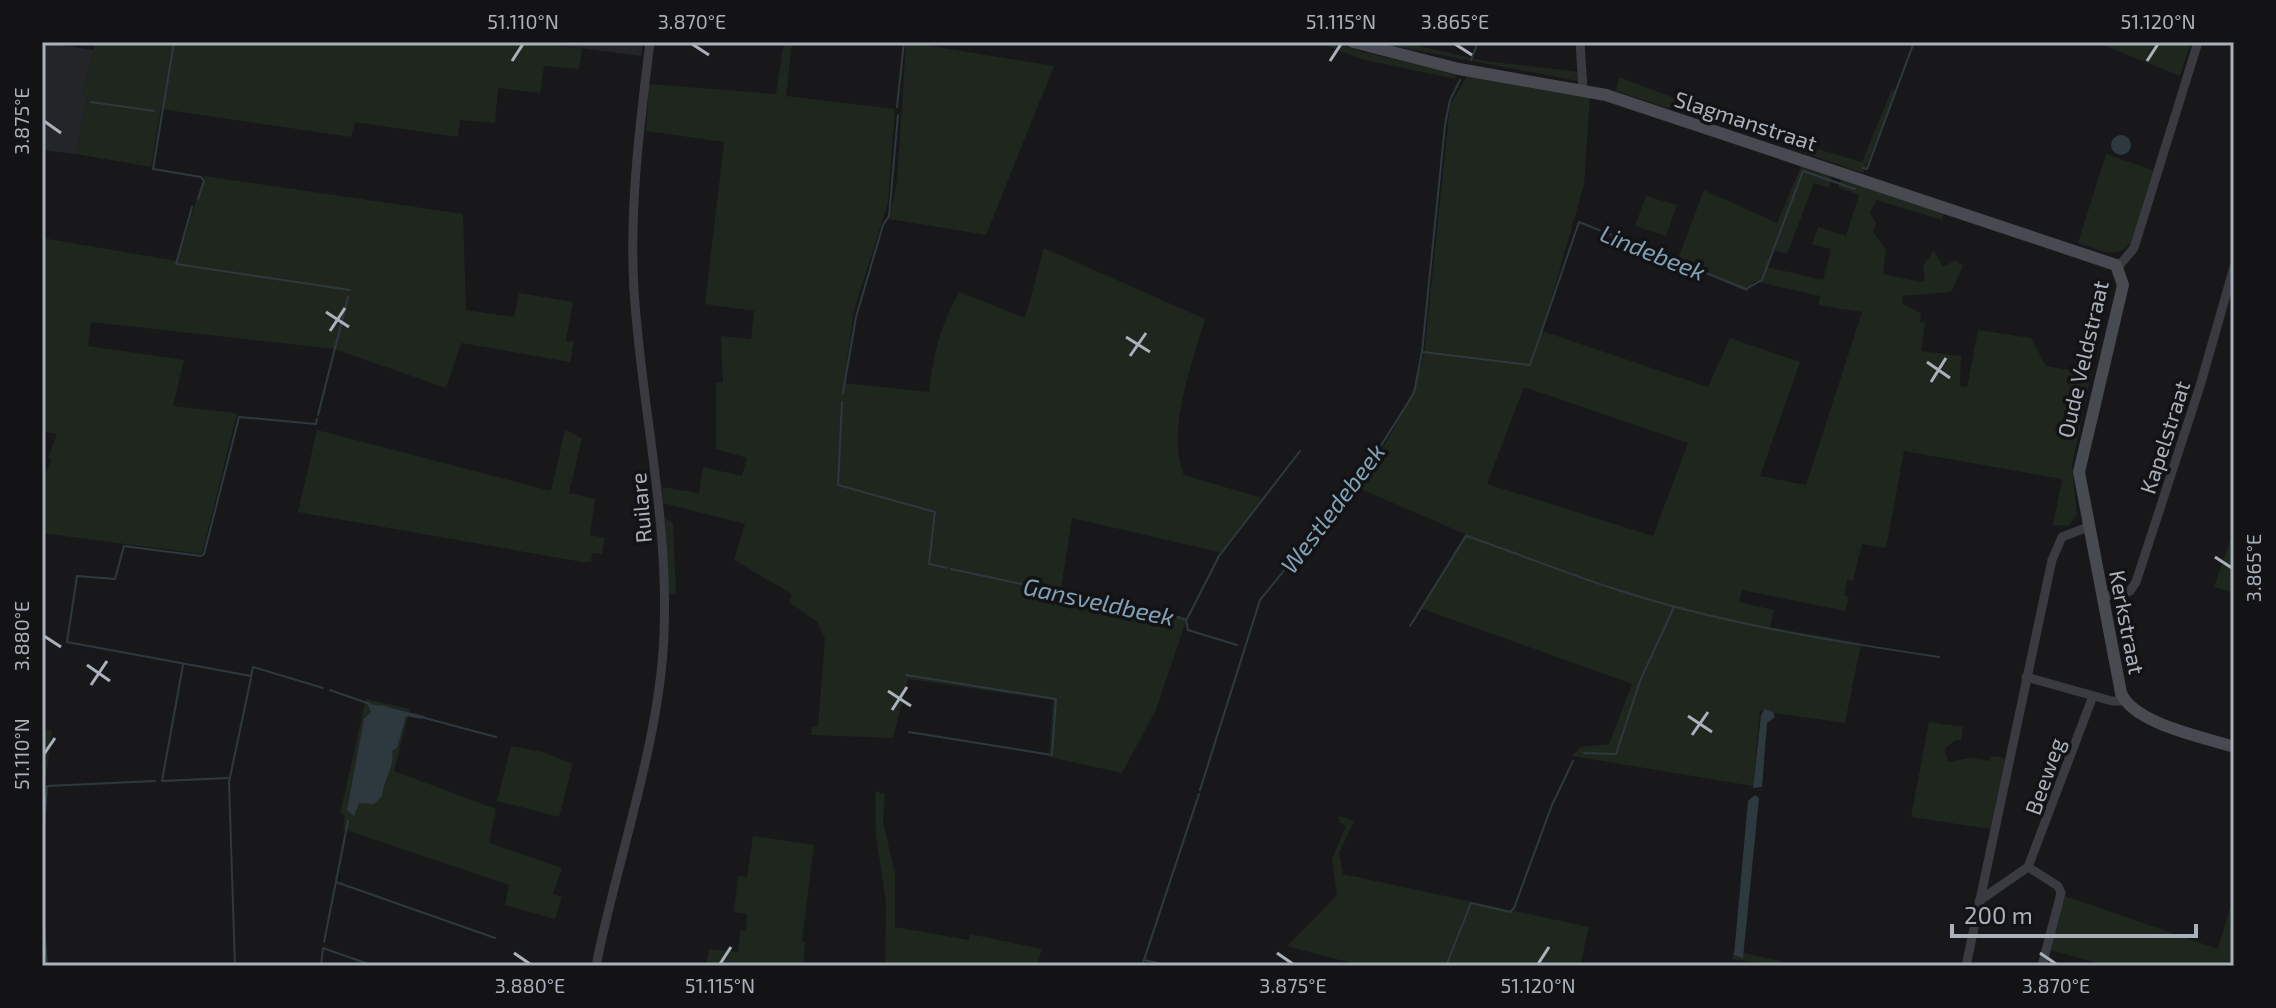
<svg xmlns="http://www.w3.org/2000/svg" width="2276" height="1008" font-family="'Exo 2',sans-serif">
	<rect width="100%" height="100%" fill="#18181b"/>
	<g fill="#242528">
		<path d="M42 42 94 50 82 94 87 98 76 154 42 150Z"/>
		<path d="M533 42H643L641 56Z"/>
	</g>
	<g fill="#1e261e" fill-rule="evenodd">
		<path d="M96 42H533L582 49 579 69 544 66 540 93 498 88 495 123 460 120 458 137 355 122 351 137 161 109 151 167 76 154 87 98 82 95Z"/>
		<path d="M784 42H792L786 96 895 109 888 203 854 310 844 383 929 392C933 354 941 325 959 292L1025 318 1044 248 1205 319C1192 363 1166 432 1184 475L1262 498 1223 553 1072 518 1061 589 1187 618 1156 710 1122 773 1049 757 1053 700 908 679 893 738 811 735 812 727 818 726 825 639 817 622 789 602 792 594 734 560 745 524 663 503 662 487 699 493 703 467 742 476 747 458 716 449V383H723L721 336 751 339 754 311 705 304 724 142 646 131 649 84 776 94Z"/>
		<path d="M906 42 1054 66 986 235 889 219 897 182Z"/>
		<path d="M1317 42H1335L1362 52 1457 73 1455 79 1361 59Z"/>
		<path d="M1372 42H1401L1485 61 1579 72 1578 81Z"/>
		<path d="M2096 42H2191L2180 76Z"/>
		<path d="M1467 76 1590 96 1584 185 1542 331 1708 387 1730 338 1800 362 1760 476 1806 485 1862 312 1818 305 1820 296 1754 281 1747 292 1677 261 1704 190 1777 223 1801 166 1832 176 1829 188 1814 183 1787 254 1774 250 1767 267 1823 280 1831 249 1812 244 1818 227 1846 236 1859 195 1838 187 1842 178 1945 211 1942 220 1876 200 1870 213 1876 223 1873 232 1886 250 1883 274 1920 282 1925 280 1923 266 1934 250 1943 267 1956 260 1963 266 1951 292 1902 296 1903 304 1921 313 1920 322 1925 323 1921 351 1961 356 1960 386 1967 387 1978 330 2031 338 2046 366 2091 374 2072 465 2077 515 2068 526 2053 525 2062 479 1904 451 1886 548 1862 544 1853 581 1847 580 1844 595 1849 597 1845 611 1742 590 1739 602 1774 610 1770 627 1861 643 1845 723 1760 711 1753 786 1572 756 1580 747 1609 744 1632 684 1420 608 1465 534 1356 487C1386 445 1411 406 1424 355L1450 105ZM1524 387 1688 443 1653 536 1487 484Z"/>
		<path d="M1619 77 1756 129 1763 132 1761 138 1616 91Z"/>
		<path d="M1892 89 1897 91 1863 173 1787 147 1790 141 1862 162Z"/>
		<path d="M2106 154 2153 170 2132 241C2118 262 2098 249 2078 243Z"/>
		<path d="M204 176 463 214 466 310 514 317 519 293 573 302 566 341 574 342 570 362 461 343 446 388 334 349 91 322 88 346 184 360 173 406 237 413 202 554 42 533V480L52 460 48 458 57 434 42 431V238L177 261Z"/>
		<path d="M1646 196 1677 205 1666 236 1635 226Z"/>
		<path d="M317 430 551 491 565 430 582 438 569 493 595 499 590 535 605 538 602 554 592 553 591 562H582L298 512Z"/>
		<path d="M665 518 673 523 676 594H668Z"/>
		<path d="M2230 541 2234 543V593L2214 587Z"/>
		<path d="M366 699 410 709 394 771 496 809 489 843 562 868 553 894 562 897 555 919 505 905 509 885 343 829 345 815 340 813Z"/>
		<path d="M1929 722 1963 727 1961 740H1955L1945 749 1948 762 1970 758 1989 761 1991 756 2005 758 1990 829 1911 817Z"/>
		<path d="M42 727 52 731 45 783 46 966H42Z"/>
		<path d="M511 746 543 752 573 764 559 817 497 801Z"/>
		<path d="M875 791 885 794 883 822 895 873V927L969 940 970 934 1042 949 1037 966H885L886 903 876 836Z"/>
		<path d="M1339 816 1354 821 1339 853 1343 874 1589 927 1580 966H1362L1287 946 1337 895 1332 859 1346 826 1339 822Z"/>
		<path d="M753 836 814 845 802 941 805 942 803 966H706L709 949 738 952 740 931H746L747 914 734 912 738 876 747 877Z"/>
		<path d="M2234 893V966H2108L2050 950 2065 896 2218 949Z"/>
		<path d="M1734 951 1781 961 1780 966 1732 959Z"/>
	</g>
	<g fill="#2e393f">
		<circle cx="2121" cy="145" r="10"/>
		<path d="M367 703 425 716 422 719 406 716 397 748 392 751C395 766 383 781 382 796L374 804 359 803 354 816 347 810 364 719 371 712Z"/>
		<path d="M1765 709 1773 712 1775 717 1767 723 1762 787 1753 788 1761 715Z"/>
		<path d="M1755 795 1759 798 1743 958 1734 955 1748 801Z"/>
	</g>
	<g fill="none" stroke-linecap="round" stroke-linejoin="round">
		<g stroke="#2e393f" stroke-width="2">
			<path d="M174 42 153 169 201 177 204 181 198 199"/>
			<path d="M1471 60 1478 42"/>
			<path d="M91 102 154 111"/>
			<path d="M897 107 904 42"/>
			<path d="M1863 168 1867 169 1914 42"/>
			<path d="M192 207 176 264 350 290"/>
			<path d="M1423 352 1530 365 1579 222 1746 289 1762 280 1803 171 1855 189"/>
			<path d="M843 393 856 317 883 225 889 216 898 115"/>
			<path d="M842 402 838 485 935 512 929 564 947 568"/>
			<path d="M318 415 348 297"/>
			<path d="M317 419 316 424 239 417 204 554 201 556 124 546 115 579 77 576 67 642 251 676 253 667 323 688"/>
			<path d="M951 569 1178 617 1186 620 1188 630 1237 645"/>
			<path d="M1187 619 1219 556 1300 451"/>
			<path d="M1410 626 1466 536C1518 553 1569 575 1621 591 1724 624 1832 641 1939 657"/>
			<path d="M183 665 162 781 228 778"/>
			<path d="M906 675 1056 699 1052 755 909 732"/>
			<path d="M330 690 370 704"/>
			<path d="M380 706 496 737"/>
			<path d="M1584 753 1616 754 1640 681 1674 607"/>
			<path d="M1200 790 1260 600 1363 474 1414 393 1422 352 1445 125 1450 100 1460 80"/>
			<path d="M43 842 47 786 155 781"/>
			<path d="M42 851V847"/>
			<path d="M336 882 495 938"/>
			<path d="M42 900 47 966"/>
			<path d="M324 942 348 821"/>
			<path d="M1144 960 1170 966"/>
			<path d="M235 966 229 782 251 678"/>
			<path d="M321 966 323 948 374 966"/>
			<path d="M1142 966 1199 794"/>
			<path d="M1446 966 1471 903 1510 912 1514 908 1552 805 1573 761"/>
		</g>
		<g stroke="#393b40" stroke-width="9">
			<path d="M1580 42 1583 89"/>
			<path d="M2118 267 2134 248 2198 42"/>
			<path d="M2104 597 2130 591 2136 582 2200 386 2234 267"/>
			<path d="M2026 677 2112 701H2125"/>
			<path d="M1979 901 2028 867"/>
			<path d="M596 966C617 859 660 742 664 634 669 518 641 404 634 290 629 208 640 123 650 42"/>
			<path d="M1966 966 2052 560 2062 537 2088 527"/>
			<path d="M2042 966 2061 893 2058 886 2028 867 2093 696"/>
		</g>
		<path stroke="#474a50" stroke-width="12" d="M1353 42 1459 69 1606 95 2116 265 2123 285 2079 472 2121 693C2134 724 2204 737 2234 747"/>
	</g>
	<path fill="none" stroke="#aab1ba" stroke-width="3" d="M692 44 709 55M1455 44 1472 55M512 61 523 44M1330 61 1341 44M2147 61 2158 44M44 121 61 133M326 312 349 327M330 331 345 308M1126 337 1150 352M1130 356 1146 333M1927 362 1950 378M1931 382 1946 358M2215 557 2232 568M44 636 61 647M87 665 110 681M91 685 107 661M888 691 911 706M892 710 907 687M1688 716 1712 732M1692 735 1708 712M44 754 55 738M514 953 530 964M1277 953 1293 964M2040 953 2056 964M720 964 731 947M1538 964 1549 947"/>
	<g text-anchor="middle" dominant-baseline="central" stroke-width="7" stroke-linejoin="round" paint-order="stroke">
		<g font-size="22" fill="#aab1ba" stroke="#131316">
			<text transform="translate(1746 120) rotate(18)">Slagmanstraat</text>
			<text transform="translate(2082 359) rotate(-77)">Oude Veldstraat</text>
			<text transform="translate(2164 437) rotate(-72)">Kapelstraat</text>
			<text transform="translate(640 508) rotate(-95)">Ruilare</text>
			<text transform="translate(2128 622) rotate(79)">Kerkstraat</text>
			<text transform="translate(2044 776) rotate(-71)">Beeweg</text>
		</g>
		<g font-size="24" font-style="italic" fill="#81a2b6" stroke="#131316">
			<text transform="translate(1653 252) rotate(22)">Lindebeek</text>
			<text transform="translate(1332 508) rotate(-53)">Westledebeek</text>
			<text transform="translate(1099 601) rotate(12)">Gansveldbeek</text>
		</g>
	</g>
	<rect width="2276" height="1008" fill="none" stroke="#131316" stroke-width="88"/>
	<path d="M1952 924v12h244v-12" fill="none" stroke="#aab1ba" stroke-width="4"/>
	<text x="1964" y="924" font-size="24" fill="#aab1ba" stroke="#131316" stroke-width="6" paint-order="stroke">200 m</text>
	<rect x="44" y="44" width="2188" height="920" fill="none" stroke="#aab1ba" stroke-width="3"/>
	<g font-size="20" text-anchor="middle" fill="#aab1ba">
		<text x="523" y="29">51.110°N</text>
		<text x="692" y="29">3.870°E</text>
		<text x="1341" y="29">51.115°N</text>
		<text x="1455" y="29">3.865°E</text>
		<text x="2158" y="29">51.120°N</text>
		<text transform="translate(22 121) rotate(-90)" y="7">3.875°E</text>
		<text transform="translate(2254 568) rotate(-90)" y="7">3.865°E</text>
		<text transform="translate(22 636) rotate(-90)" y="7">3.880°E</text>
		<text transform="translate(22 754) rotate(-90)" y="7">51.110°N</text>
		<text x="530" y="993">3.880°E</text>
		<text x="720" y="993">51.115°N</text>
		<text x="1293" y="993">3.875°E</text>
		<text x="1538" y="993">51.120°N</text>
		<text x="2056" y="993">3.870°E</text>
	</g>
</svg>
